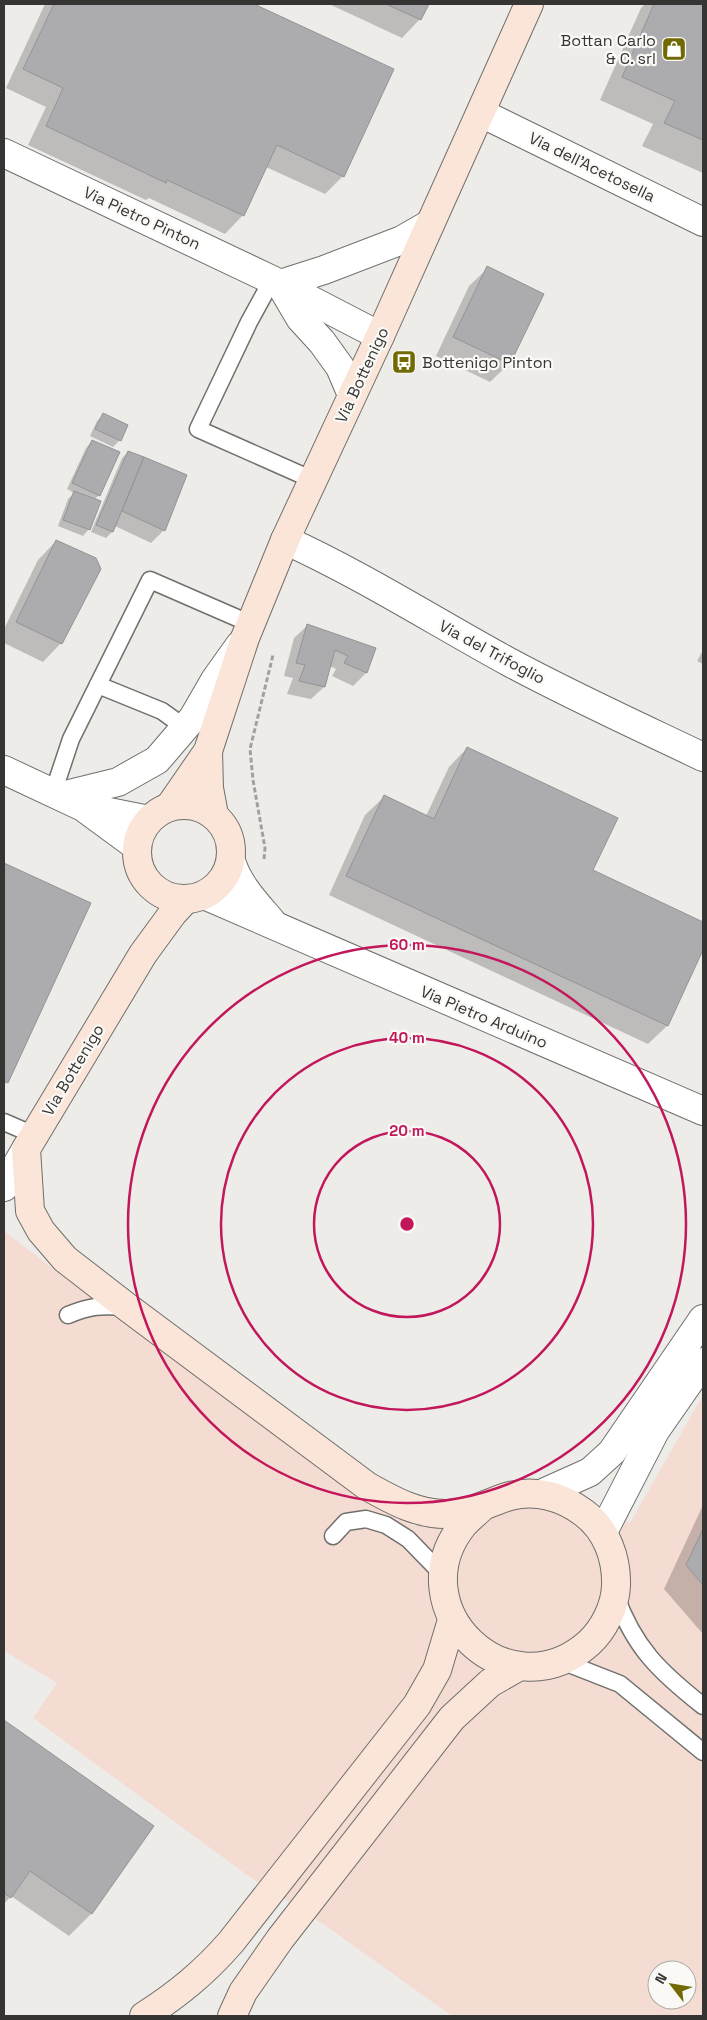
<svg xmlns="http://www.w3.org/2000/svg" width="707" height="2020" font-family="'Space Grotesk',sans-serif">
	<rect width="100%" height="100%" fill="#edece9"/>
	<path fill="#f5dcd3" fill-rule="evenodd" d="M4 1231 149 1342 346 1485 414 1526 488 1497H576L630 1523 703 1395V2016H452L326 1926 247 1875 33 1718 57 1683 4 1651ZM657 1970H687V2000H657Z"/>
	<g fill="#0003">
		<path d="M45 4H251L393 70 343 176 325 194 266 167 243 215 225 234 149 198 146 200 28 145 46 107 6 88Z"/>
		<path d="M329 4H428L420 19 402 38Z"/>
		<path d="M645 4H703V173L642 146 653 124 600 100 641 8Z"/>
		<path d="M488 268 542 294 509 364 490 382 436 356 469 286Z"/>
		<path d="M103 415 120 440 113 447 90 436 97 421Z"/>
		<path d="M92 441 99 495 94 500 89 529 83 536 58 526 68 499 74 493 67 489 86 448Z"/>
		<path d="M128 452 144 458 164 530 151 543 115 526 112 532 106 538 91 532 122 458Z"/>
		<path d="M56 541 61 643 43 662 4 643V629L38 560Z"/>
		<path d="M307 626 375 649 366 673 353 686 332 676 336 669 330 666 324 687 311 699 287 694 293 678 284 676 294 638Z"/>
		<path d="M703 650V664L697 661Z"/>
		<path d="M467 748 591 871 703 923V947L667 1026 648 1044 329 895 365 815 384 797 426 816 449 767Z"/>
		<path d="M4 864 89 904 7 1082 4 1085Z"/>
		<path d="M703 1505V1634L664 1589Z"/>
		<path d="M4 1721 153 1826 91 1914 69 1936 11 1896 4 1904Z"/>
	</g>
	<g fill="#acabae" stroke="#949396">
		<path d="M54 4H254L394 69 344 177 277 145 244 216 167 180 166 183 46 126 63 88 23 69Z"/>
		<path d="M386 4H429L421 20Z"/>
		<path d="M654 4H703V140L664 123 675 101 622 77Z"/>
		<path d="M487 266 544 294 510 364 453 337Z"/>
		<path d="M103 413 128 425 121 441 95 429Z"/>
		<path d="M92 440 120 452 100 496 72 483Z"/>
		<path d="M128 451 144 457 113 532 96 525Z"/>
		<path d="M144 457 187 475 165 531 122 511Z"/>
		<path d="M74 491 101 501 90 530 63 520Z"/>
		<path d="M56 540 96 558 101 569 62 644 16 622Z"/>
		<path d="M307 624 376 648 367 673 344 663 348 656 335 650 325 687 299 681 305 665 296 663Z"/>
		<path d="M467 747 618 818 593 870 703 922V950L668 1026 346 876 384 795 434 819Z"/>
		<path d="M4 863 91 903 8 1083 4 1081Z"/>
		<path d="M703 1529V1585L686 1565Z"/>
		<path d="M4 1720 154 1826 92 1914 30 1871 11 1898 4 1893Z"/>
	</g>
	<g fill="none" stroke-linecap="round" stroke-linejoin="round">
		<defs>
			<g id="lane">
				<path d="M272 280 249 322 198 429 313 480"/>
				<path d="M98 685 162 711 184 727"/>
				<path d="M53 793 71 739 150 580 251 624"/>
				<path d="M4 1122 34 1135"/>
				<path d="M68 1315C90 1306 101 1305 124 1307"/>
				<path d="M333 1536 346 1522 366 1519 386 1525 408 1539 443 1575"/>
				<path d="M615 1594C634 1648 660 1672 703 1706"/>
				<path d="M559 1663 569 1664 620 1684 703 1752"/>
			</g>
			<g id="street">
				<path d="M481 113 703 222"/>
				<path d="M4 153 272 280 380 336"/>
				<path d="M280 284 324 270 402 240 430 224"/>
				<path d="M280 284 300 318 322 342 340 367 352 395"/>
				<path d="M285 540C362 575 434 621 509 662 572 696 638 726 703 757"/>
				<path d="M4 770 83 807 136 846"/>
				<path d="M61 796 118 782 157 760 193 718 215 680 240 645"/>
				<path d="M89 808 149 820"/>
				<path d="M231 861C238 885 256 903 272 922"/>
				<path d="M204 895 703 1111"/>
				<path d="M4 1187 26 1149"/>
				<path d="M541 1494 590 1472 612 1452 703 1319"/>
				<path d="M603 1532 655 1431 703 1362"/>
			</g>
			<g id="secondary">
				<path d="M208 751 209 788 214 815"/>
				<circle cx="184" cy="852" r="47"/>
				<path d="M170 806 208 751 245 638 285 540 380 336 529 4"/>
				<path d="M186 899 173 913 143 954 26 1149 30 1211 41 1231 65 1259 127 1307 367 1486C392 1500 418 1515 448 1514 470 1514 489 1502 510 1496 536 1489 563 1497 584 1513 607 1530 617 1559 616 1586 615 1607 604 1629 589 1643 508 1715 397 1608 463 1525 468 1519 476 1513 482 1507"/>
				<path d="M144 2016C178 1994 204 1973 231 1942L417 1705 437 1670 452 1620"/>
				<path d="M232 2016 243 1992 280 1939 452 1718 490 1683 518 1667"/>
			</g>
		</defs>
		<use href="#lane" stroke="#6f6f6c" stroke-width="19"/>
		<use href="#street" stroke="#6f6f6c" stroke-width="30"/>
		<use href="#secondary" stroke="#6f6f6c" stroke-width="30"/>
		<path stroke="#a2a19f" stroke-width="3" stroke-dasharray="5 2.5" stroke-linecap="butt" d="M264 859 265 848 253 780 250 749 273 655"/>
		<use href="#lane" stroke="#fff" stroke-width="16"/>
		<use href="#street" stroke="#fff" stroke-width="28"/>
		<use href="#secondary" stroke="#fbe4d8" stroke-width="28"/>
	</g>
	<g fill="none" stroke="#c2185b" stroke-width="2.5">
		<circle cx="407" cy="1224" r="93"/>
		<circle cx="407" cy="1224" r="186"/>
		<circle cx="407" cy="1224" r="279"/>
	</g>
	<defs>
		<symbol id="shop-square" viewBox="-11 -11 22 22"><rect x="-9" y="-9" width="18" height="18" rx="4" fill="#716a03" stroke="#faf9f6"/><path d="M-5-2.5h2.3a2.7 3.5 0 0 1 5.4 0H5L5.5 6h-11ZM-1.5-2.5h3a1.5 2.3 0 0 0-3 0Z" fill="#fff"/></symbol>
		<symbol id="bus-square" viewBox="-11 -11 22 22"><rect x="-9" y="-9" width="18" height="18" rx="4" fill="#716a03" stroke="#faf9f6"/><path d="M-5-6H5V4H4V6H2V4H-2V6H-4V4H-5ZM-3.5-4V0h7V-4ZM-3.5 1.2v1.5H-2V1.2ZM2 1.2v1.5H3.5V1.2Z" fill="#fff"/></symbol>
	</defs>
	<g fill-rule="evenodd">
		<use href="#shop-square" x="660" y="35" width="28" height="28"/>
		<use href="#bus-square" x="390" y="348" width="28" height="28"/>
	</g>
	<g text-anchor="middle" dominant-baseline="central" stroke-width="4.5" stroke-linejoin="round" paint-order="stroke">
		<g font-size="16" fill="#363534" stroke="#faf9f6" text-anchor="end">
			<text x="656" y="40">Bottan Carlo<tspan x="656" dy="18">&amp; C. srl</tspan></text>
			<text x="422" y="362" text-anchor="start">Bottenigo Pinton</text>
		</g>
		<g font-size="16" fill="#363534" stroke="#faf9f6">
			<text transform="translate(592 167) rotate(26)">Via dell'Acetosella</text>
			<text transform="translate(142 218) rotate(25)">Via Pietro Pinton</text>
			<text transform="translate(362 375) rotate(-65)">Via Bottenigo</text>
			<text transform="translate(492 652) rotate(28)">Via del Trifoglio</text>
			<text transform="translate(484 1017) rotate(23)">Via Pietro Arduino</text>
			<text transform="translate(73 1070) rotate(-59)">Via Bottenigo</text>
		</g>
	</g>
	<circle cx="407" cy="1224" r="8" fill="#c2185b" stroke="#faf9f6" stroke-width="2.5"/>
	<g font-size="15" text-anchor="middle" font-weight="bold" fill="#c2185b" stroke="#faf9f6" stroke-width="4.5" stroke-linejoin="round" paint-order="stroke">
		<text x="407" y="950">60 m</text>
		<text x="407" y="1043">40 m</text>
		<text x="407" y="1136">20 m</text>
	</g>
	<rect width="707" height="2020" fill="none" stroke="#363534" stroke-width="10"/>
	<g transform="translate(672 1985) rotate(301)"><circle r="24" fill="#faf9f6" stroke="#acaba8"/>
	<path d="M0-4L9 19L0 12L-9 19Z" fill="#716a03"/>
	<text y="-8" font-size="14" font-weight="bold" text-anchor="middle" fill="#363534">N</text>
	</g>
</svg>
